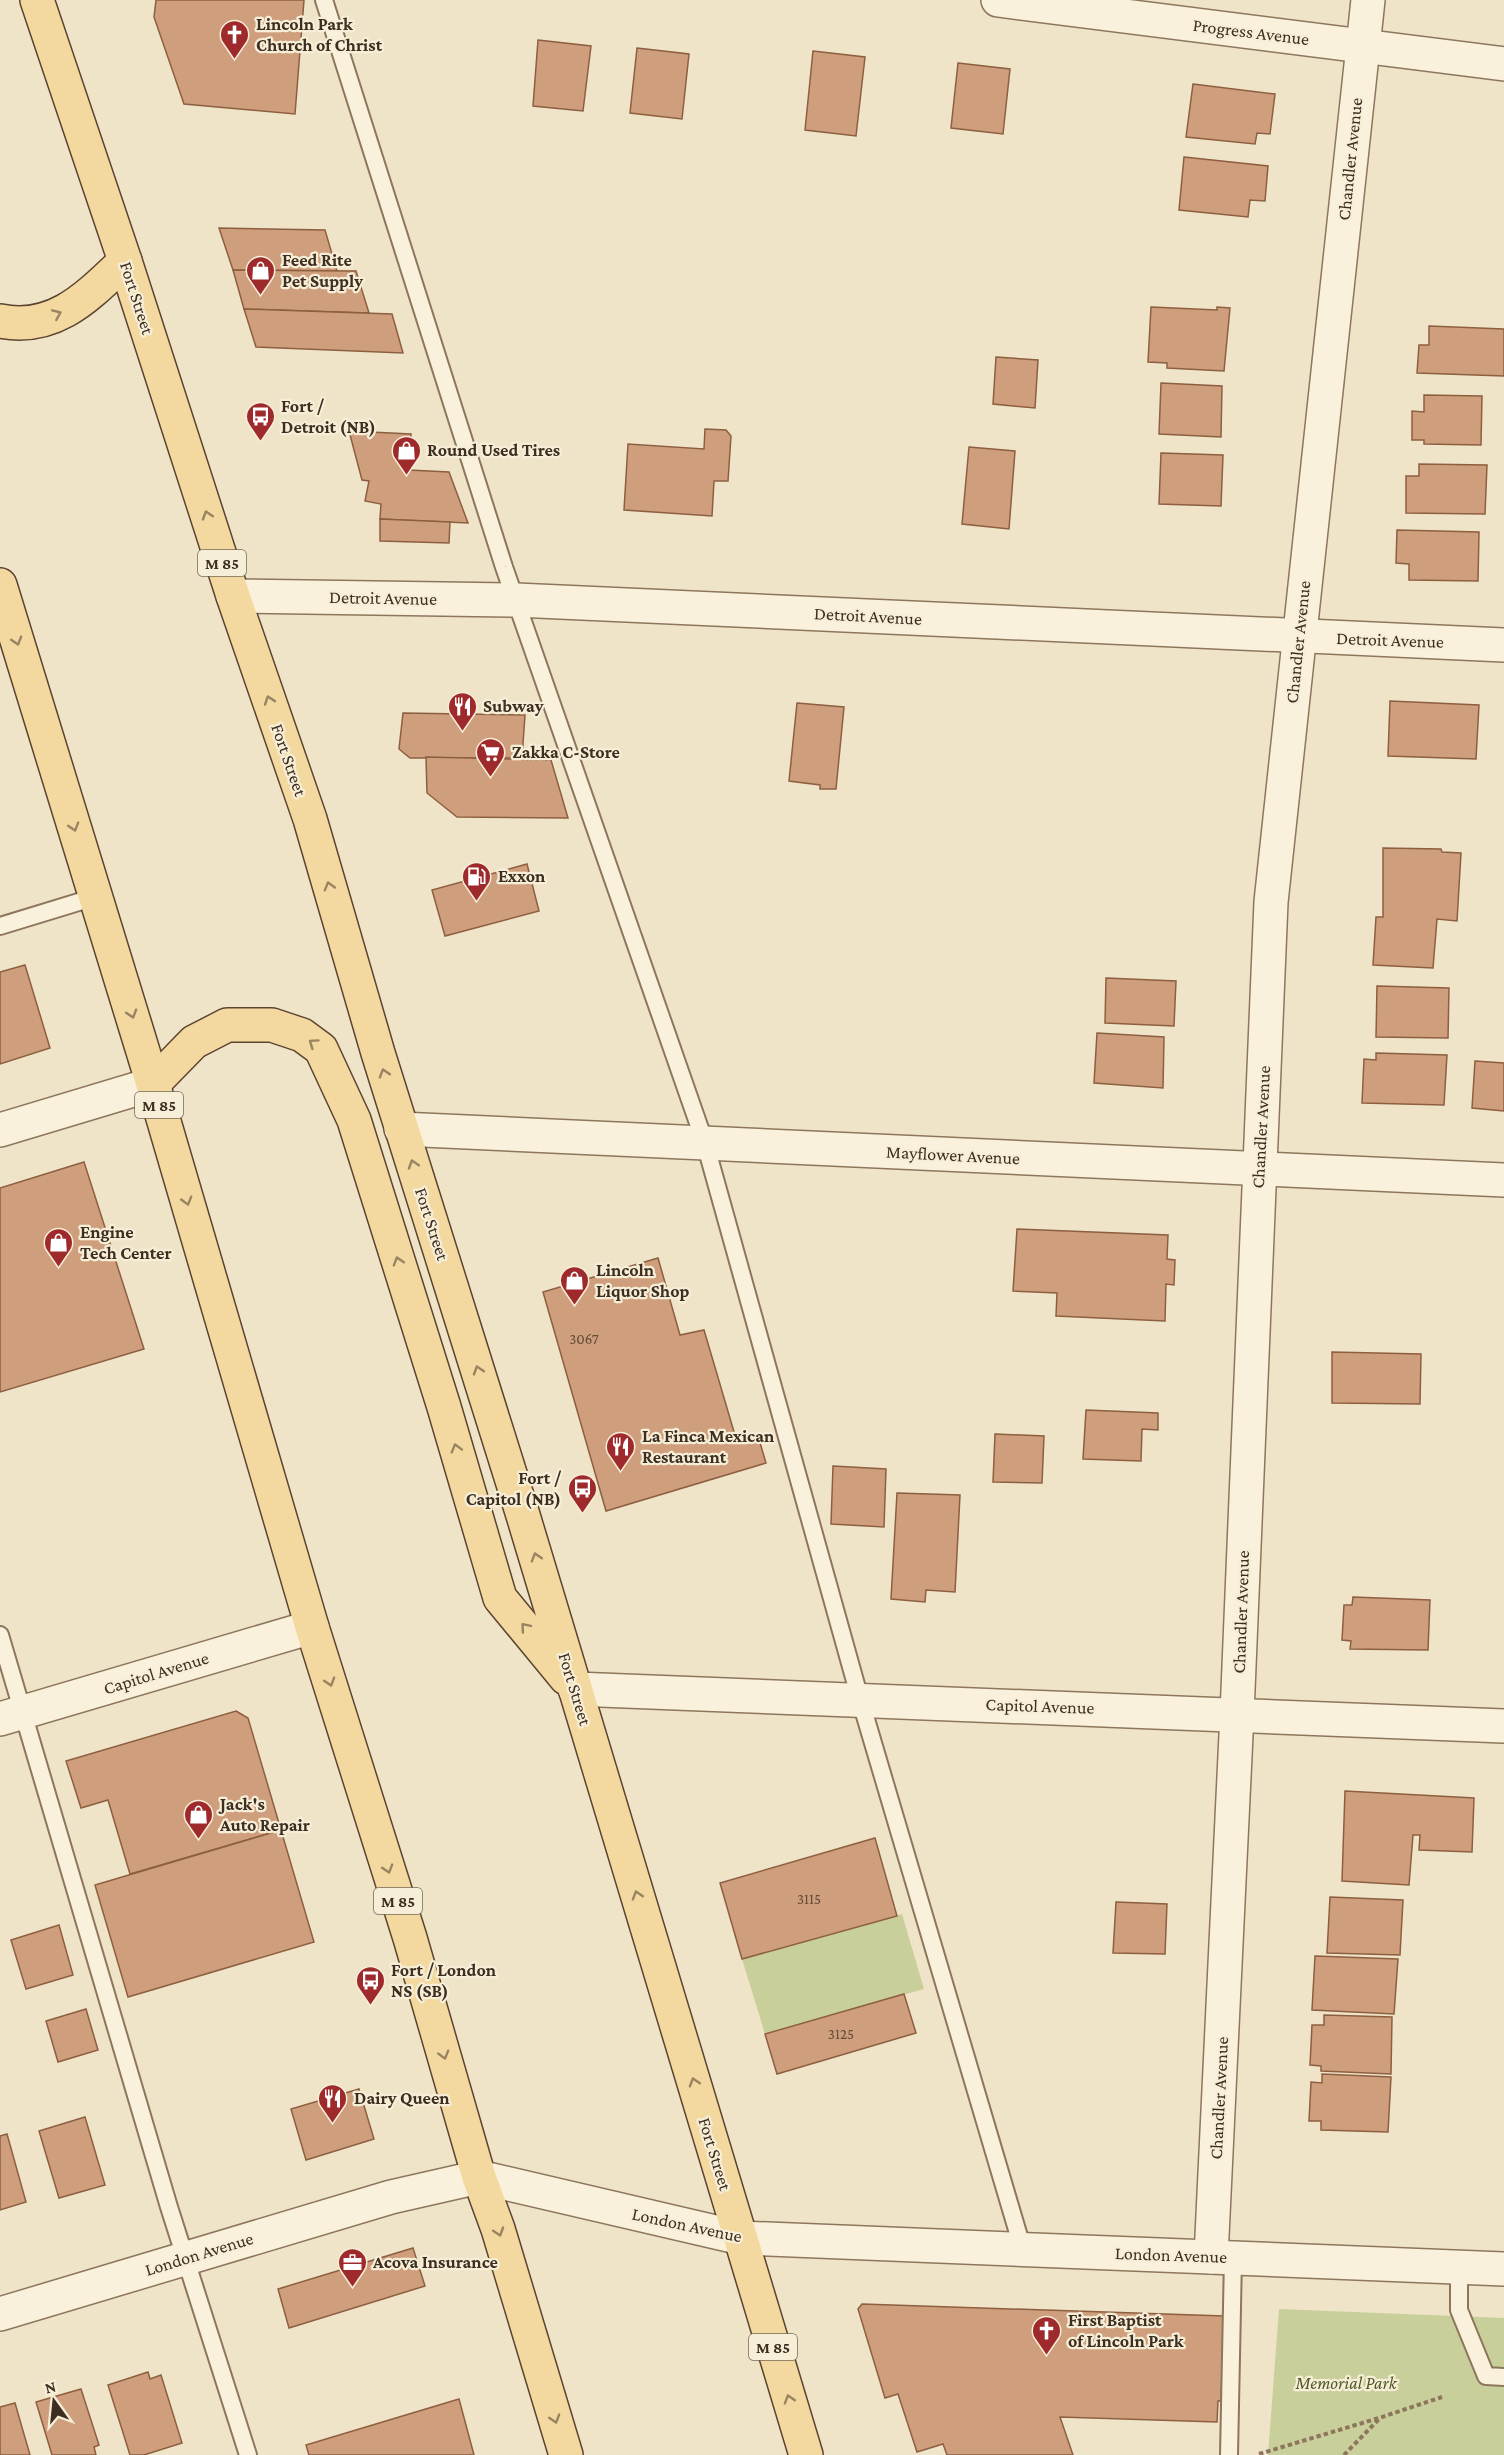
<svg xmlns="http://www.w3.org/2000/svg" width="1504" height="2455" font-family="'Crimson Pro',serif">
	<rect width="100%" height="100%" fill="#f0e4c8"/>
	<g fill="#c9cf9b">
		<path d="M902 1914 924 1989 765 2034 742 1959Z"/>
		<path d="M1279 2309 1504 2318V2455H1268Z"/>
	</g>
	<g fill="#cf9f7d" stroke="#8d5f41" stroke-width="1.5">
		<path d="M156 0H304L295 114 184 104 154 17Z"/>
		<path d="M538 40 591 46 583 111 533 106Z"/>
		<path d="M637 48 689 54 682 119 630 113Z"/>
		<path d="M813 51 865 57 856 136 805 130Z"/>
		<path d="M958 63 1010 69 1003 134 951 128Z"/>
		<path d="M1193 84 1275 94 1270 134 1257 133 1255 144 1186 137Z"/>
		<path d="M1184 157 1268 166 1265 201 1250 200 1248 217 1179 210Z"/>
		<path d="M219 228 325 230 337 271 233 270Z"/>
		<path d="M233 270 356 271 369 313 244 309Z"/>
		<path d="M1151 307 1217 310V307L1230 308 1224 371 1167 368V363L1148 362Z"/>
		<path d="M244 309 392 314 403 353 256 347Z"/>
		<path d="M1429 326 1504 329V376L1417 373 1419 345H1429Z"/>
		<path d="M996 357 1038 360 1035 408 993 404Z"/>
		<path d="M1161 383 1222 386 1221 437 1159 434Z"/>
		<path d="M1424 395 1482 396 1481 445 1424 444V440H1412V411L1424 412Z"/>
		<path d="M705 429 726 430 731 436 728 481H714L712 516 624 510 628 444 704 449Z"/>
		<path d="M349 431 411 434 409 470 449 472 468 523 380 519 381 504 365 501 369 481 362 480Z"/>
		<path d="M969 447 1015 451 1009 529 962 524Z"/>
		<path d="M1161 453 1223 455 1221 506 1159 504Z"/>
		<path d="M1419 464 1487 465 1485 514 1406 513V476H1419Z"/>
		<path d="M380 519 450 522 449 543 380 541Z"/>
		<path d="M1397 530 1479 532 1478 581 1409 580V564L1396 563Z"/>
		<path d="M1390 701 1479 705 1476 759 1388 756Z"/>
		<path d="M797 703 844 707 836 789H820V785L789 781Z"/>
		<path d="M403 713 525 715 522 758H410L399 749Z"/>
		<path d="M426 757 551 760 568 818 457 817 427 793Z"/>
		<path d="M1383 848 1441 849 1442 852 1461 853 1457 921 1437 919 1433 968 1373 965 1376 917H1383Z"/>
		<path d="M527 864 539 911 445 936 432 890Z"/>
		<path d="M25 965 50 1048 0 1064V972Z"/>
		<path d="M1106 978 1176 981 1174 1026 1105 1023Z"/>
		<path d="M1377 986 1449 988 1448 1038 1376 1037Z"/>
		<path d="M1097 1033 1164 1037 1163 1088 1094 1083Z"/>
		<path d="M1376 1053 1447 1055 1444 1105 1362 1103 1364 1059 1376 1060Z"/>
		<path d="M1475 1061 1504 1063V1111L1472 1108Z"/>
		<path d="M84 1162 144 1349 0 1392V1188Z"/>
		<path d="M1017 1229 1168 1235 1167 1259 1175 1260 1174 1285 1166 1284 1165 1321 1056 1316 1057 1293 1013 1291Z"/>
		<path d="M658 1258 680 1335 704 1330 737 1442 758 1436 766 1463 606 1511 543 1292Z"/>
		<path d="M1332 1352 1421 1354 1420 1404 1332 1403Z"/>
		<path d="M1086 1410 1158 1413V1430L1142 1429 1141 1461 1083 1459Z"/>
		<path d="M995 1434 1044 1436 1042 1483 993 1482Z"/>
		<path d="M833 1466 886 1469 884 1527 831 1524Z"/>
		<path d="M897 1493 960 1495 955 1592 926 1590 925 1602 891 1599Z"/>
		<path d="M1353 1597 1430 1600 1428 1650 1350 1649 1351 1641 1342 1640 1344 1605H1352Z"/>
		<path d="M236 1711 248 1718 281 1830 130 1874 108 1800 81 1808 66 1761Z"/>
		<path d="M1345 1791 1474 1798 1472 1852 1419 1850 1420 1835H1413L1409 1885 1342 1881Z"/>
		<path d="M281 1830 314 1942 128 1997 95 1885Z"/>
		<path d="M875 1838 897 1916 742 1959 720 1883Z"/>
		<path d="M1330 1897 1403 1900 1400 1955 1327 1953Z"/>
		<path d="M1116 1902 1167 1904 1165 1954 1113 1953Z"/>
		<path d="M59 1925 73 1975 26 1989 11 1940Z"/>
		<path d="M1315 1956 1398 1959 1394 2014 1312 2010Z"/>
		<path d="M904 1994 916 2033 777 2074 765 2034Z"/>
		<path d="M86 2009 98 2050 58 2062 46 2021Z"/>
		<path d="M1324 2015 1392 2017 1391 2074 1321 2071V2066L1310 2065 1312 2025H1324Z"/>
		<path d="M1322 2074 1391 2077 1388 2132 1321 2130V2121H1309L1311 2082 1322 2083Z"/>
		<path d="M359 2089 374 2139 306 2160 291 2109Z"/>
		<path d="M85 2117 105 2185 59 2198 39 2131Z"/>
		<path d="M7 2134 26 2202 0 2210V2136Z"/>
		<path d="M413 2248 425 2286 289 2328 278 2289Z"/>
		<path d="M862 2304 1224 2316 1221 2401H1218L1217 2422 1060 2417 1073 2455H947L943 2444 917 2452 898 2394 885 2398 858 2309Z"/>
		<path d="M148 2372 150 2379 161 2375 182 2443 144 2455H130L108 2385Z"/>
		<path d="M81 2389 99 2445 94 2447 96 2455H52L36 2402Z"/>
		<path d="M459 2399 474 2455H309L306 2445Z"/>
		<path d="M15 2403 30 2455H0V2407Z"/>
	</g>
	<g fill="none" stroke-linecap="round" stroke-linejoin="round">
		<defs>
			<g id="lane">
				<path d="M324 0 504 567 705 1143 860 1699 1023 2250"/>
				<path d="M0 926 95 897"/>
				<path d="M0 1635 169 2207 248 2455"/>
				<path d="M1459 2267V2310L1486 2376 1504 2377"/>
				<path d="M1229 2455 1233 2258"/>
			</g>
			<g id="street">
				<path d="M998 0 1504 64"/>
				<path d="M233 596 516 600 1504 645"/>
				<path d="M401 1129 1504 1180"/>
				<path d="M0 1130 153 1084"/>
				<path d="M575 1689 1504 1726"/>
				<path d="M0 1719 312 1627"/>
				<path d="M1211 2257 1237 1714 1271 902 1368 0"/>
				<path d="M0 2314 391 2197 479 2177 741 2238 1504 2269"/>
			</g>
			<g id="primary">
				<path d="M37 0 125 261 233 596 310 819 378 1053 522 1512 806 2455"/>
				<path d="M0 321C55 332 88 296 125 261"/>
				<path d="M0 585 153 1084 312 1627 410 1938 479 2177 498 2229 566 2455"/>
				<path d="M153 1084 194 1042 227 1025H272L302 1035 321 1049 354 1120 444 1407 500 1598 566 1678"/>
			</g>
		</defs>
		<use href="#lane" stroke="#8d765c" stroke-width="20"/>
		<use href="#street" stroke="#8d765c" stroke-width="36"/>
		<use href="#primary" stroke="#5b4430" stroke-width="36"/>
		<g stroke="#8d765c" stroke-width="4" stroke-dasharray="4.5 3" stroke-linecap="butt">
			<path d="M1259 2454 1379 2418 1442 2397"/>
			<path d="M1344 2455 1379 2419"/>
		</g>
		<use href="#lane" stroke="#faf1dc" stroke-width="16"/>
		<use href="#street" stroke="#faf1dc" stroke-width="33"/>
		<use href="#primary" stroke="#f3d9a0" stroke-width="33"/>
	</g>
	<defs><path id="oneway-chevron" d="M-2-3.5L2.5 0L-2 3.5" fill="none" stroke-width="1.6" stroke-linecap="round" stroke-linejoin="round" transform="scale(1.5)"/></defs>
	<g stroke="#988460">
		<use href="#oneway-chevron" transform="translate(57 314) rotate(-23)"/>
		<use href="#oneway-chevron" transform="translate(207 515) rotate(-108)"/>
		<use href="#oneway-chevron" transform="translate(17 641) rotate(73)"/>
		<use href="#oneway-chevron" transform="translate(269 700) rotate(-109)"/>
		<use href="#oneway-chevron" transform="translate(74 827) rotate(73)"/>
		<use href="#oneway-chevron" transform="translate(329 886) rotate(-106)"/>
		<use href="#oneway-chevron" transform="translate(132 1014) rotate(73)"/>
		<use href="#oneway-chevron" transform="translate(313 1043) rotate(-145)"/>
		<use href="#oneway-chevron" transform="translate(384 1073) rotate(-107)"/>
		<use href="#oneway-chevron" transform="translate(413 1164) rotate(-108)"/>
		<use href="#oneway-chevron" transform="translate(187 1201) rotate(74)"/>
		<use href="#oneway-chevron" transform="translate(398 1261) rotate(-107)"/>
		<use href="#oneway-chevron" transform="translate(478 1370) rotate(-108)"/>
		<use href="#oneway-chevron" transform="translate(456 1448) rotate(-106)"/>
		<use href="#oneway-chevron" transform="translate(536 1557) rotate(-107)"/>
		<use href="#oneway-chevron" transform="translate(525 1627) rotate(-130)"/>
		<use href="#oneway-chevron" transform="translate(330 1682) rotate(73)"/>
		<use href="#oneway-chevron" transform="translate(388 1869) rotate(73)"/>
		<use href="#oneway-chevron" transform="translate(637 1895) rotate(-107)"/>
		<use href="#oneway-chevron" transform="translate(444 2055) rotate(74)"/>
		<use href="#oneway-chevron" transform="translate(694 2082) rotate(-107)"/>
		<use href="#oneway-chevron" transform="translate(499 2232) rotate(72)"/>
		<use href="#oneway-chevron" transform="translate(789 2399) rotate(-107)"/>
		<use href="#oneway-chevron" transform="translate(555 2419) rotate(73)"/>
	</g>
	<defs>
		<symbol id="church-pin" viewBox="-11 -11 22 30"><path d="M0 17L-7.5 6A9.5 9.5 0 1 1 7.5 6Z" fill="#9e2a2b" stroke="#f7eed8"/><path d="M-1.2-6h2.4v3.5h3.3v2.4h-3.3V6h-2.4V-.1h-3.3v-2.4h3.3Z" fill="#fff"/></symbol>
		<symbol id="shop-pin" viewBox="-11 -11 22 30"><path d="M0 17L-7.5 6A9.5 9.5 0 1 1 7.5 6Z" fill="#9e2a2b" stroke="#f7eed8"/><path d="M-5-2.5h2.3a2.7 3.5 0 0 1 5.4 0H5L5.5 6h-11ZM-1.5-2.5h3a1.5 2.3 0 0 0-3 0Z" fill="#fff"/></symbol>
		<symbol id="bus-pin" viewBox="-11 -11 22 30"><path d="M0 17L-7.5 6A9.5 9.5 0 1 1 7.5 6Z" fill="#9e2a2b" stroke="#f7eed8"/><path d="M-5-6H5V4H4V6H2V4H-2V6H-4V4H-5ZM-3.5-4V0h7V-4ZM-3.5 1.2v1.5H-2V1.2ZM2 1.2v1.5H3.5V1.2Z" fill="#fff"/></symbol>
		<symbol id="restaurant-pin" viewBox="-11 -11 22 30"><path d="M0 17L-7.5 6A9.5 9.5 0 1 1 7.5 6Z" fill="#9e2a2b" stroke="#f7eed8"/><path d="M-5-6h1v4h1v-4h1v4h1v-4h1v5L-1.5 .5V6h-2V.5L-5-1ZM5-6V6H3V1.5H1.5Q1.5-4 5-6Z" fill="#fff"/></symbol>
		<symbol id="supermarket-pin" viewBox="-11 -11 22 30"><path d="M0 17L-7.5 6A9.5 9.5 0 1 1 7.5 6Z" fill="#9e2a2b" stroke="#f7eed8"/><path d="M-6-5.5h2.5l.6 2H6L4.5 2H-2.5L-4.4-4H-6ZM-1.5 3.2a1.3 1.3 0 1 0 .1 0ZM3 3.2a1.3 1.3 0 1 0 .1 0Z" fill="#fff"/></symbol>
		<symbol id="fuel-pin" viewBox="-11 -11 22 30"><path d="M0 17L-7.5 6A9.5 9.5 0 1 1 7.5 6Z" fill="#9e2a2b" stroke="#f7eed8"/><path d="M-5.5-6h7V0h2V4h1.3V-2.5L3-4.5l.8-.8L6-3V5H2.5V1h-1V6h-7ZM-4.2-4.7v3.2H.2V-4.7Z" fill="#fff"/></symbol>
		<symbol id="office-pin" viewBox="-11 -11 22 30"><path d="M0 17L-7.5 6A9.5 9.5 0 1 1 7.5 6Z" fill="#9e2a2b" stroke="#f7eed8"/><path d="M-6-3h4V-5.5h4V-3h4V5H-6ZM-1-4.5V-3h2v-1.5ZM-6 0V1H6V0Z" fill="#fff"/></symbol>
	</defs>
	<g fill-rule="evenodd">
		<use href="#church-pin" x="218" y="18" width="33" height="45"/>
		<use href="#shop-pin" x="244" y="254" width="33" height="45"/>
		<use href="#bus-pin" x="244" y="400" width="33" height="45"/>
		<use href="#shop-pin" x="390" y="434" width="33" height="45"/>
		<use href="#restaurant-pin" x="446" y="690" width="33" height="45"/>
		<use href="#supermarket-pin" x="474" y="736" width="33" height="45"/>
		<use href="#fuel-pin" x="460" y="860" width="33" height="45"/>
		<use href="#shop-pin" x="42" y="1226" width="33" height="45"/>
		<use href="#shop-pin" x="558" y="1264" width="33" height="45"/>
		<use href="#restaurant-pin" x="604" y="1430" width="33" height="45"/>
		<use href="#bus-pin" x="566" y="1472" width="33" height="45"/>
		<use href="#shop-pin" x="182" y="1798" width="33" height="45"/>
		<use href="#bus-pin" x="354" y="1964" width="33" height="45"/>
		<use href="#restaurant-pin" x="316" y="2082" width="33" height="45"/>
		<use href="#office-pin" x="336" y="2246" width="33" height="45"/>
		<use href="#church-pin" x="1030" y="2314" width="33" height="45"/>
	</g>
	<g text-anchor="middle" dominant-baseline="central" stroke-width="4.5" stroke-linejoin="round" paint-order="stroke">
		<g font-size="15" fill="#624a37">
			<text x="584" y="1339">3067</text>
			<text x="809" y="1899">3115</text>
			<text x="841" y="2034">3125</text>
		</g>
		<g fill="#f7eed8" stroke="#756857" stroke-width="1.5">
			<rect x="198" y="550" width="48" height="26" rx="4.5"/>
			<rect x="135" y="1092" width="48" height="26" rx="4.5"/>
			<rect x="374" y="1888" width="48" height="26" rx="4.5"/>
			<rect x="749" y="2334" width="48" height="26" rx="4.5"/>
		</g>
		<g font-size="16" font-weight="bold" fill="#3d2e20">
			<text x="222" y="563">M 85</text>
			<text x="159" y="1105">M 85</text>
			<text x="398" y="1901">M 85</text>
			<text x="773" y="2347">M 85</text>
		</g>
		<g font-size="18" font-weight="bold" fill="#3d2e20" stroke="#f7eed8" text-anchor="start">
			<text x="256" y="24">Lincoln Park<tspan x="256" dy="21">Church of Christ</tspan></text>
			<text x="282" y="260">Feed Rite<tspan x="282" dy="21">Pet Supply</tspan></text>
			<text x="281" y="406">Fort /<tspan x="281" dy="21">Detroit (NB)</tspan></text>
			<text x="427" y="450">Round Used Tires</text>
			<text x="483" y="706">Subway</text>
			<text x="512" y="752">Zakka C-Store</text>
			<text x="498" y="876">Exxon</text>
			<text x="80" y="1232">Engine<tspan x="80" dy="21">Tech Center</tspan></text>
			<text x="596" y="1270">Lincoln<tspan x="596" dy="21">Liquor Shop</tspan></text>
			<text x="642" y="1436">La Finca Mexican<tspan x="642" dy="21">Restaurant</tspan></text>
			<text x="561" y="1478" text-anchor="end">Fort /<tspan x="561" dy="21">Capitol (NB)</tspan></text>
			<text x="220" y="1804">Jack's<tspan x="220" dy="21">Auto Repair</tspan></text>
			<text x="391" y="1970">Fort / London<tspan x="391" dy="21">NS (SB)</tspan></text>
			<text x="354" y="2098">Dairy Queen</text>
			<text x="373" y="2262">Acova Insurance</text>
			<text x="1068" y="2320">First Baptist<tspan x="1068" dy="21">of Lincoln Park</tspan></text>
		</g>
		<g font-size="18" fill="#3d2e20" stroke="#f7eed8">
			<text transform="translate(1251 32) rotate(7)">Progress Avenue</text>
			<text transform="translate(1350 159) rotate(-84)">Chandler Avenue</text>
			<text transform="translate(137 298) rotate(72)">Fort Street</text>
			<text transform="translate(383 598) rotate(1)">Detroit Avenue</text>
			<text transform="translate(868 616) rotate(3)">Detroit Avenue</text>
			<text transform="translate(1390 640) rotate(2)">Detroit Avenue</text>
			<text transform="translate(1298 642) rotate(-84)">Chandler Avenue</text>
			<text transform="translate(289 760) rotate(71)">Fort Street</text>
			<text transform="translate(1261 1127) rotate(-87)">Chandler Avenue</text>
			<text transform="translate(953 1155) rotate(3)">Mayflower Avenue</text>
			<text transform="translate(432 1224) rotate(72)">Fort Street</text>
			<text transform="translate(1241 1612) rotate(-88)">Chandler Avenue</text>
			<text transform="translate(156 1673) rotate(-17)">Capitol Avenue</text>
			<text transform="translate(575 1689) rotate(73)">Fort Street</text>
			<text transform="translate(1040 1706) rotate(2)">Capitol Avenue</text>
			<text transform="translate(1219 2098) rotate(-87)">Chandler Avenue</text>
			<text transform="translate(715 2154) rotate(73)">Fort Street</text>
			<text transform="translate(687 2225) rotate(12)">London Avenue</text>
			<text transform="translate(199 2254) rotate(-17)">London Avenue</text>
			<text transform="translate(1171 2255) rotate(2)">London Avenue</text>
		</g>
		<g font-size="18" font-style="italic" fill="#4d5a26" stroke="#f7eed8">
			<text x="1346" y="2383">Memorial Park</text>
		</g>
	</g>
	<g transform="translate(54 2401) rotate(345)" stroke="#f7eed8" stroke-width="4.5" paint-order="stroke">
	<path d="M0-4.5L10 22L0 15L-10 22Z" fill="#3d2e20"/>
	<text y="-9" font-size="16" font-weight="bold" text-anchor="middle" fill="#3d2e20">N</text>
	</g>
</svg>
